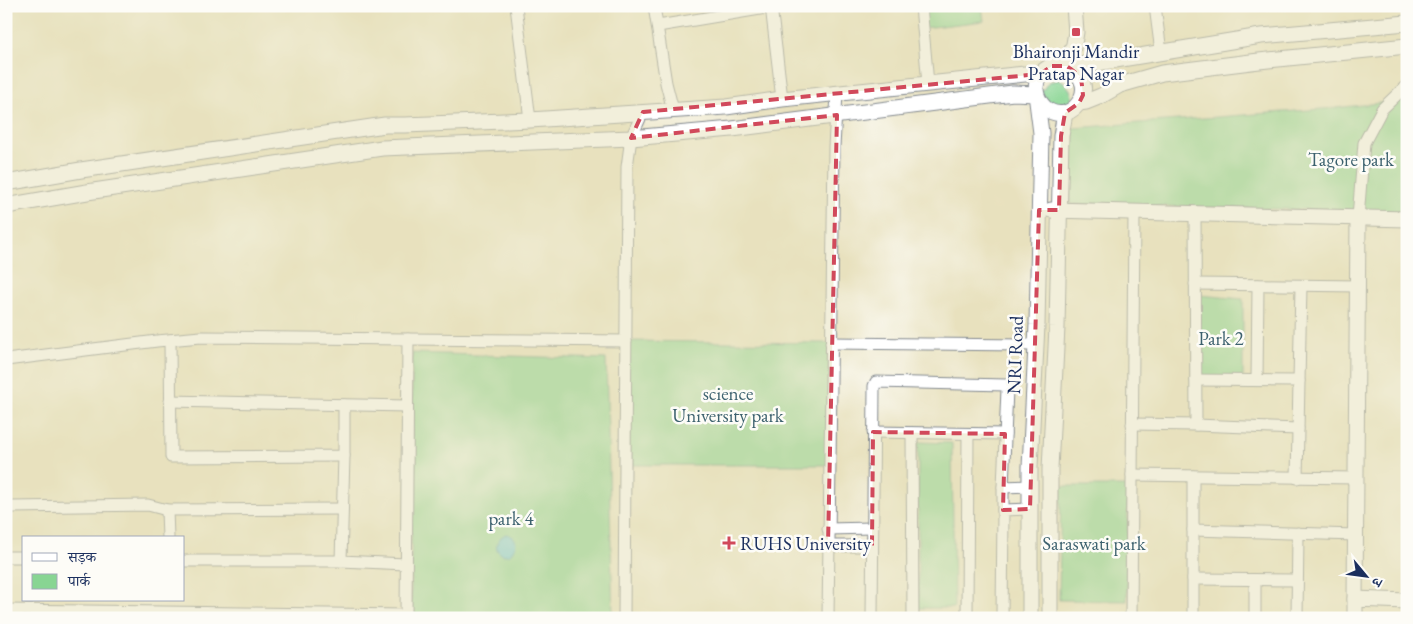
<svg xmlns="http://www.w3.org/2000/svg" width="1413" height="624" font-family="'EB Garamond','Noto Serif Devanagari',serif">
	<rect width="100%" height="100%" fill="#fdfcf7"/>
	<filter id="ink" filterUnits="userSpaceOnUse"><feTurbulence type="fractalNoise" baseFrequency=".02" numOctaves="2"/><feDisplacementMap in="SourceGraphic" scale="10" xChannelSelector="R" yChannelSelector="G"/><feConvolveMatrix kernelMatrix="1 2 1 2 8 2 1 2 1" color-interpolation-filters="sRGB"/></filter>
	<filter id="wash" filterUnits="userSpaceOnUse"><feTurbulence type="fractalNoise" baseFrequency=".0096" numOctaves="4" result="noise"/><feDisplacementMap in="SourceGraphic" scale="20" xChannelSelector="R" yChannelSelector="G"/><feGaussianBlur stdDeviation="1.12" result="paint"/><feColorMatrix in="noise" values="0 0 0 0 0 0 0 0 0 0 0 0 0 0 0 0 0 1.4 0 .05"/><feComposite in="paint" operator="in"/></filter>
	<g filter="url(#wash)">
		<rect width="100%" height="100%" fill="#e8e1be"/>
		<g fill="#88d593" stroke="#528278">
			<path d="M921 6H982L984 21 924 28Z"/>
			<path d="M1058 80C1067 83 1078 96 1068 105 1066 108 1060 109 1057 111L1041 92 1049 82Z"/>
			<path d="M1407 100V212L1070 204 1066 156 1073 128 1335 108Z"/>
			<path d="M1199 295 1243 299V377L1198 380Z"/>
			<path d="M626 341 831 343 829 465H625Z"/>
			<path d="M412 353 606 359 613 618H411Z"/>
			<path d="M918 442 952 443 954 608H918Z"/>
			<path d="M1061 486H1128L1127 601 1059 600Z"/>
		</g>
		<path fill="#5ec6da" stroke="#3c7a9c" d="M506 534C520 537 517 547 509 555 493 556 493 540 506 534Z"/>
	</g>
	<g filter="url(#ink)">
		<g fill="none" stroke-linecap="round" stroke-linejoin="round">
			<defs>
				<g id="minor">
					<path d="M516 6 530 120"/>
					<path d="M654 6 666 83 673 110"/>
					<path d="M771 6 782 99"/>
					<path d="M921 6 928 84"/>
					<path d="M1155 6 1161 52"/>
					<path d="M658 26 779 6"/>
					<path d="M1358 218 1364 143 1382 109 1407 85"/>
					<path d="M1195 284 1358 286"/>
					<path d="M170 340 171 457 344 456V405"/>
					<path d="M831 343 1036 345"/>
					<path d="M6 360 157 341 201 337 626 341"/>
					<path d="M1196 380 1299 381"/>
					<path d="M1257 380 1258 285"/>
					<path d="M170 401 407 406"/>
					<path d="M1132 424 1196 425 1195 214"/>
					<path d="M1196 425 1298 429"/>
					<path d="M873 432 1005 434"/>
					<path d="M912 433 913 618"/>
					<path d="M344 456 341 561 406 564"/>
					<path d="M1132 475 1356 478"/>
					<path d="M1193 476V530L1356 535"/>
					<path d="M1297 478 1301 286"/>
					<path d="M1003 487V510"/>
					<path d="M13 507 148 505 167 510"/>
					<path d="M828 529 872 528"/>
					<path d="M168 538 167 510 342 509"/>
					<path d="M828 546H872"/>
					<path d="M6 557H24"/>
					<path d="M184 561H341"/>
					<path d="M1193 579 1296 580"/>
					<path d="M1255 580V618"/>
					<path d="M6 610 406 615"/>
					<path d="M406 618 408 339"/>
					<path d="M624 618 627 167 631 138 643 112"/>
					<path d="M828 618 834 147 837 93"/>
					<path d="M872 618 874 386 876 382 1006 385 1007 389 1003 487 1030 486"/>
					<path d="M967 618 968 434"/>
					<path d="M1002 618 1003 510 1030 509"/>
					<path d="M1131 618 1134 212"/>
					<path d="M1193 618V530"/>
					<path d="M1297 618 1298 533"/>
				</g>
				<g id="tertiary">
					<path d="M1067 66C1071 70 1079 74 1081 79 1088 92 1079 109 1065 113 1045 117 1031 96 1038 78 1040 73 1047 67 1052 66 1057 65 1063 67 1068 66 1076 66 1083 64 1091 64L1261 36 1407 23"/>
					<path d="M1067 66 1074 44 1076 32 1074 6"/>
					<path d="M1079 103 1086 102 1101 96 1120 85 1162 73 1259 61 1407 46"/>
					<path d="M6 183 81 170 385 125H405L530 120 726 107 782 99 1025 74H1040"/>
					<path d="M6 206 87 192 382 148 631 138 732 129 1013 93 1036 94"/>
					<path d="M1051 210 1407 219"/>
					<path d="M1355 599 1358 218"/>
					<path d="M1030 618V467L1037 325 1041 133 1036 94"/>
					<path d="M1050 618V469L1057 327 1061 136 1065 113"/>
					<path d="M1355 618V599L1407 601"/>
				</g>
			</defs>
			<use href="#minor" stroke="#82888e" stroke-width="13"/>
			<use href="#tertiary" stroke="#82888e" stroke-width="17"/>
			<use href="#minor" stroke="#fff" stroke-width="11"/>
			<use href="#tertiary" stroke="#fff" stroke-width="15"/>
		</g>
	</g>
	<path d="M0 0H1413V624H0ZM1052 66H1067L1081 77 1083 95 1079 103 1065 113 1061 136 1059 210H1039L1030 509 1003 510 1005 434 873 432 872 546H828L837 115 631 138 643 112 1040 74Z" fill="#e8e1be" fill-opacity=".55" fill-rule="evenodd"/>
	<path fill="none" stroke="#d1495b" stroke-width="4" stroke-dasharray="10 6" stroke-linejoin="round" d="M1052 66H1067L1081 77 1083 95 1079 103 1065 113 1061 136 1059 210H1039L1030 509 1003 510 1005 434 873 432 872 546H828L837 115 631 138 643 112 1040 74Z"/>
	<g fill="#d1495b" stroke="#fdfcf7" stroke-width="2">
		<rect x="1071" y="27" width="10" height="10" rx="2.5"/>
		<path d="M726.5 535.5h5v5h5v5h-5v5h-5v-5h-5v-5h5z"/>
	</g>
	<g text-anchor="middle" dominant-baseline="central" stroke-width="5" stroke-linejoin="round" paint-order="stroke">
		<g font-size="19" fill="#1b2f5e" stroke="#fdfcf7">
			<text x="1076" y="51">Bhaironji Mandir<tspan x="1076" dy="22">Pratap Nagar</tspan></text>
			<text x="740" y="543" text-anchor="start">RUHS University</text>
		</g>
		<g font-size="19" fill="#3c616e" stroke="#fdfcf7">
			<text x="1351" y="159">Tagore park</text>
			<text x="1221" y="338">Park 2</text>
			<text x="728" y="393">science<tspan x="728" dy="22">University park</tspan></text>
			<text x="511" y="518">park 4</text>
			<text x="1094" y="543">Saraswati park</text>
		</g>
		<g font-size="19" fill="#1b2f5e" stroke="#fdfcf7">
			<text transform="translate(1015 355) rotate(-88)">NRI Road</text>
		</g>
	</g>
	<rect width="1413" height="624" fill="none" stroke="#fdfcf7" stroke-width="25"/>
	<rect x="22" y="536" width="162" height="65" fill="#fdfcf7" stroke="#a3aaba"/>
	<rect x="32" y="553" width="25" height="8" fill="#ffffff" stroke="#a3aaba"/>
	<text x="68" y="562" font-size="15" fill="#1b2f5e">सड़क</text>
	<rect x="32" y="574" width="25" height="15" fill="#88d593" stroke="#a3aaba"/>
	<text x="68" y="586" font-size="15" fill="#1b2f5e">पार्क</text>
	<g transform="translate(1366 576) rotate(119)" stroke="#fdfcf7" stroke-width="4" paint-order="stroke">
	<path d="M0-4L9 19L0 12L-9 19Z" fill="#1b2f5e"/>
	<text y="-8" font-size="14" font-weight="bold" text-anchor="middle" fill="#1b2f5e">उ</text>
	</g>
</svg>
